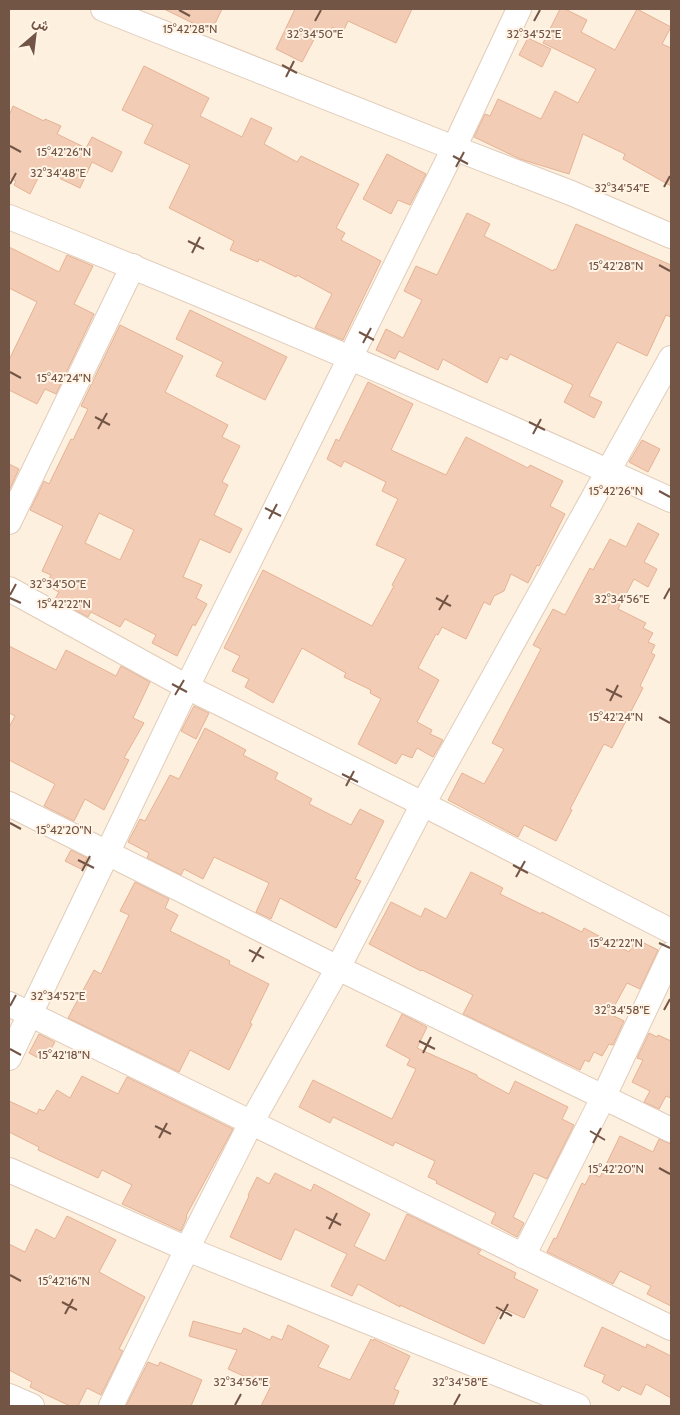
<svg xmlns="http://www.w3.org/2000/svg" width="680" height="1415" font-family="Cabin,Vazirmatn,sans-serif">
	<rect width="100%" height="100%" fill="#fdf0de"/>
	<g fill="#f3ccb5" stroke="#e6b294" fill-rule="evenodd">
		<path d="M164 9H222L211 32Z"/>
		<path d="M295 9H412L396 43 348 21 343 32 332 27 329 35 319 30 302 62 276 49Z"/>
		<path d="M560 9H565L587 20 581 32 615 50 637 9 671 27 662 44 671 48V186L623 159 625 154 583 134 569 174 520 159 474 137 485 114 490 116 498 99 541 119 555 91 578 103 596 69 543 43Z"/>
		<path d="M528 38 551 49 542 67 519 55Z"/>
		<path d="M144 66 209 98 200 116 242 137 251 118 272 128 264 144 297 162 301 156 359 184 336 228 345 233 341 240 381 261 343 340 315 328 332 294 297 275 296 277 259 259 258 262 230 250 234 241 169 208 190 165 144 143 153 125 122 110Z"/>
		<path d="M13 106 44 121 45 119 61 126 57 134 86 148 92 137 122 152 112 172 92 162 80 188 42 170 30 194 14 185 16 181 9 178V116Z"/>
		<path d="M387 154 426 174 410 205 398 200 391 214 363 199Z"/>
		<path d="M467 213 490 224 484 236 553 271 554 269 556 270 576 224 671 265V317L666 315 647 356 617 342 589 396 602 402 594 418 564 402 573 385 510 354 507 360 500 357 487 383 443 359 438 370 399 351 395 359 376 350 386 329 403 338 422 300 404 291 416 266 437 275Z"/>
		<path d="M9 247 59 272 67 255 93 266 74 304 94 314 56 394 45 389 37 404 9 390V360L37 302 9 288Z"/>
		<path d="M190 310 287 357 265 400 216 376 223 362 176 339Z"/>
		<path d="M120 325 183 356 165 392 228 425 222 437 240 446 222 482 228 485 214 515 242 529 230 553 200 539 183 577 202 585 196 598 207 604 195 626 193 624 177 656 152 643 156 635 125 619 120 627 91 612 88 617 55 599 59 592 46 585 51 575 42 571 63 526 30 510 44 481 49 484 71 439 73 440 88 409 81 406ZM99 513 134 530 120 560 85 543Z"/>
		<path d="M368 382 413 404 391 450 446 475 466 437 528 468 530 465 563 481 550 506 565 514 539 566 537 565 528 583 511 574 504 591 494 596 490 605 484 602 466 639 442 627 438 635 436 634 418 668 439 680 417 722 432 730 430 734 443 740 433 757 417 748 412 758 402 754 396 764 358 744 381 699 370 693 371 690 344 677 346 673 302 648 273 703 245 687 249 679 232 671 240 656 224 648 263 570 372 626 394 586 392 585 406 559 376 545 398 499 382 491 386 482 344 461 341 467 327 459 336 439 339 441Z"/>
		<path d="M642 440 660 449 648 472 629 462Z"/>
		<path d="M9 464 19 469 9 491Z"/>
		<path d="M638 523 659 534 644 562 657 569 648 587 634 579 618 609 646 623 643 628 653 633 648 642 655 645 651 653 655 655 640 686 643 688 612 748 604 744 570 809 572 810 556 841 524 825 518 837 448 800 462 773 484 784 504 749 492 743 541 649 533 645 553 609 565 615 590 568 593 570 610 539 626 547Z"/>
		<path d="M9 646 56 670 66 650 116 676 121 666 150 682 133 718 144 723 124 758 129 760 104 810 85 799 74 821 44 806 55 784 9 760V727L15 716 9 713Z"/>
		<path d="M194 706 209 713 196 739 181 731Z"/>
		<path d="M205 728 246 750 243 755 278 773 275 779 312 799 309 804 351 825 360 809 384 821 355 879 361 881 336 928 280 898 271 919 256 912 269 883 214 857 203 879 184 869 181 875 147 858 149 853 128 842 140 819 145 821 170 775 179 779Z"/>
		<path d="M71 850 87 858 81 869 65 861Z"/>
		<path d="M471 872 503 888 500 894 541 914 542 912 582 932 584 928 629 952 636 939 658 950 640 989 627 983 610 1014 624 1021 613 1045 609 1044 602 1056 594 1052 589 1062 585 1060 580 1070 463 1014 473 995 422 970 421 971 369 944 391 902 421 917 425 908 446 919Z"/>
		<path d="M135 882 169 899 165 908 178 915 170 931 230 961 229 964 269 984 250 1023 252 1024 229 1070 190 1050 179 1072 68 1018 94 970 101 974 129 915 120 911Z"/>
		<path d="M402 1014 427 1027 417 1048 477 1075V1077L509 1094 515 1081 568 1107 562 1119 574 1125 547 1179 534 1173 513 1217 524 1223 517 1237 491 1223 496 1213 436 1183 437 1181 428 1177 435 1161 395 1142 393 1146 333 1117 330 1123 299 1107 313 1080 392 1119 416 1069 407 1065 410 1059 386 1046Z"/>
		<path d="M649 1033 657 1037 658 1035 671 1041V1098L666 1096 659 1109 644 1102 650 1091 632 1082 643 1060 637 1058Z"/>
		<path d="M39 1034 55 1042 44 1061 29 1053Z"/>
		<path d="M82 1076 118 1094 127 1077 233 1129 186 1216 187 1217 181 1231 122 1204 132 1185 102 1170 98 1178 38 1150 39 1147 9 1132V1101L37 1114 39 1109 44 1111 57 1090 70 1098Z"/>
		<path d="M620 1136 653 1152 659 1139 671 1144V1306L647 1294 651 1286 620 1271 613 1284 547 1252 554 1238 556 1239 582 1183 585 1185 591 1173 600 1177Z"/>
		<path d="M275 1173 311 1191 314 1184 370 1214 354 1246 385 1261 407 1214 481 1250 478 1254 516 1273 514 1278 538 1290 524 1318 502 1308 484 1344 400 1305V1307L358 1284 352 1296 331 1286 347 1254 295 1229 281 1260 230 1237 249 1196 248 1195 257 1177 269 1184Z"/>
		<path d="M67 1216 116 1240 99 1272 145 1297 119 1349 123 1351 101 1395 87 1388 78 1406H70L30 1387 32 1382 9 1370V1244L25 1252 36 1229 55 1239Z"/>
		<path d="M193 1321 241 1334 244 1328 270 1340 272 1336 282 1340 288 1325 329 1346 318 1367 350 1380 371 1339 373 1341 374 1339 410 1356 394 1389 399 1391 393 1406H261L270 1388 228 1369 237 1350 189 1336Z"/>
		<path d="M602 1327 646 1348 647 1344 671 1356V1398L646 1384 641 1395 622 1386 619 1391 602 1382 605 1375 584 1366Z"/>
		<path d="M148 1362 158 1366 160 1362 202 1380 191 1406H126Z"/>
	</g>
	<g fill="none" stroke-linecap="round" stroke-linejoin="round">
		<defs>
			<g id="minor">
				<path d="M103 9 454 148 571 193 671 236"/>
				<path d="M9 217C232 306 453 400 671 500"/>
				<path d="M9 522 133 266"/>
				<path d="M9 589 187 687 423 804 671 931"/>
				<path d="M9 804 338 968 671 1130"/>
				<path d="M9 1004 671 1328"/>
				<path d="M9 1058 187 687 454 148 519 9"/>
				<path d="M9 1170 187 1249 578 1406"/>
				<path d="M523 1256 604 1096 671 954"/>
				<path d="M9 1396 32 1406"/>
				<path d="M111 1406 187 1249 251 1123 338 968 423 804 671 358"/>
			</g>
		</defs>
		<use href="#minor" stroke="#e1ccba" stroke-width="26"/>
		<use href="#minor" stroke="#fff" stroke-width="24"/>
	</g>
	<path fill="none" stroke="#735546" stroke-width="2" d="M179 10 190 16M315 21 321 10M534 21 540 10M282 65 297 73M286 77 294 61M10 146 21 152M453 156 468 164M456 167 464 152M10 184 16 173M664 187 670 176M188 241 204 249M192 253 200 237M659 265 670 271M359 332 374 340M363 343 371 328M10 372 21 378M95 417 110 425M529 422 545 430M98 429 107 413M533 434 541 419M659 491 670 497M265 508 281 516M269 519 277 504M10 595 16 584M10 598 21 603M436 598 451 606M664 599 670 588M439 610 448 595M172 684 187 692M606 689 622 697M175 695 184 680M610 701 618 685M659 717 670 723M342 774 358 782M346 786 354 771M10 823 21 829M78 860 94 868M513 865 528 873M82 871 90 856M516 877 525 861M659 943 670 948M249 950 264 958M252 962 261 947M10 1006 16 995M664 1010 670 999M419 1041 435 1049M10 1049 21 1055M423 1053 431 1037M155 1126 171 1134M590 1131 605 1140M159 1138 167 1123M593 1143 601 1128M659 1168 670 1174M326 1217 341 1225M329 1229 337 1213M10 1275 21 1281M62 1302 77 1310M496 1307 512 1316M65 1314 73 1299M500 1319 508 1304M235 1405 241 1394M454 1405 460 1394"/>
	<g font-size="12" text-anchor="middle" fill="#735546" stroke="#fff4e5" stroke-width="4" stroke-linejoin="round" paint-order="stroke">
		<text x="190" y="33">15°42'28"N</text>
		<text x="315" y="38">32°34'50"E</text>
		<text x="534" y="38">32°34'52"E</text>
		<text x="64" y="156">15°42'26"N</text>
		<text x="58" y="177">32°34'48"E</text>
		<text x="622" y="192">32°34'54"E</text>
		<text x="616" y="270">15°42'28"N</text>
		<text x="64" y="382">15°42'24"N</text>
		<text x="616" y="495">15°42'26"N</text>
		<text x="58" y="588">32°34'50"E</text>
		<text x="622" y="603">32°34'56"E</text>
		<text x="64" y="608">15°42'22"N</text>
		<text x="616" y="721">15°42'24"N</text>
		<text x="64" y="834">15°42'20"N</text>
		<text x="616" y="947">15°42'22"N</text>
		<text x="58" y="1000">32°34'52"E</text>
		<text x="622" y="1014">32°34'58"E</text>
		<text x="64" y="1059">15°42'18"N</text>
		<text x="616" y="1173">15°42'20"N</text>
		<text x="64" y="1285">15°42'16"N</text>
		<text x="241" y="1386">32°34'56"E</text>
		<text x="460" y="1386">32°34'58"E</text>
	</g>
	<rect width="680" height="1415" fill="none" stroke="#735546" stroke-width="20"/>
	<g transform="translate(35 35) rotate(28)" stroke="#fff4e5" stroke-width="4" paint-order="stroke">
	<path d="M0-4L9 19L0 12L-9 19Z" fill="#735546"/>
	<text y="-8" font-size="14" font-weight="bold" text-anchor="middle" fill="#735546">ش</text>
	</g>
</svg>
